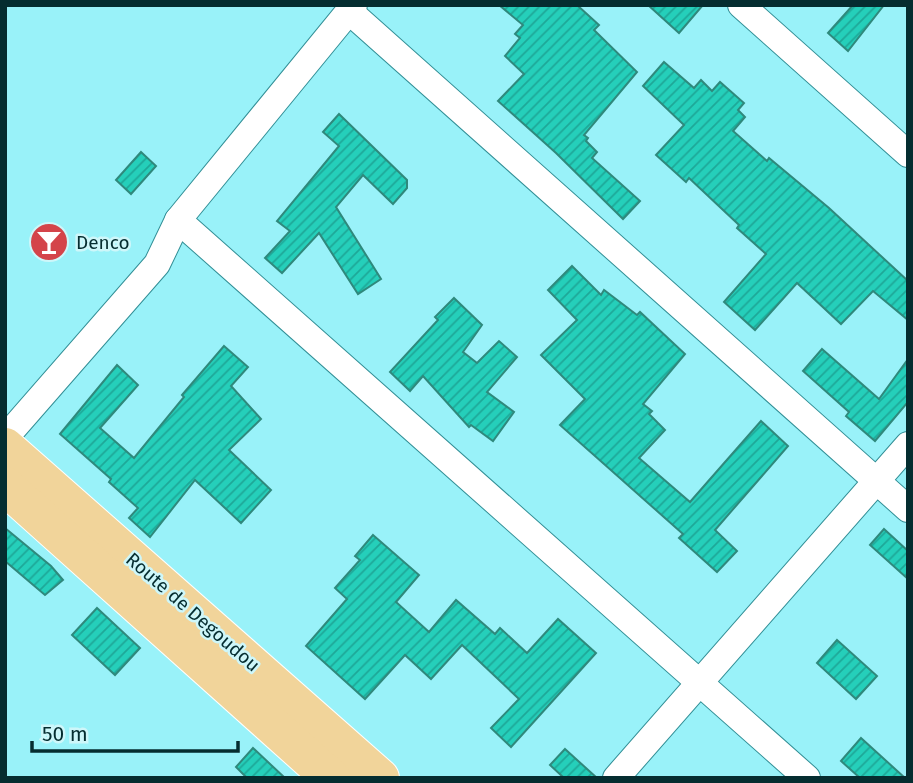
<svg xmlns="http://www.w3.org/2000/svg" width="913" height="783" font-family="'Fira Sans',sans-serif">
	<defs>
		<pattern id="building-hatch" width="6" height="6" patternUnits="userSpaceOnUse" patternTransform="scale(1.75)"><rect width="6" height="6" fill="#25cfba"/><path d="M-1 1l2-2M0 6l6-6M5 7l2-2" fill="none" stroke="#1ea898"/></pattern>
	</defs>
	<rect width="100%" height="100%" fill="#99f2f9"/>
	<g fill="url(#building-hatch)" stroke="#2f897c" stroke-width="2">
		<path d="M499 5H577L599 25 594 30 637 72 584 135 588 138 586 141 597 152 592 158 640 201 623 219 556 153 498 101 524 74 505 56 520 38 515 34 523 25Z"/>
		<path d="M648 5H703L679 33Z"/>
		<path d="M853 5H884L848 51 828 33Z"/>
		<path d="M664 62 694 88 701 80 712 91 720 82 744 103 738 110 745 117 733 131 767 161 769 158 829 208 908 281V320L873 291 841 324 797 283 755 330 724 302 766 254 737 228 739 225 689 178 686 182 656 155 684 125 643 86Z"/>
		<path d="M339 114 407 180V188L393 204 363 175 336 207 381 279 358 294 319 233 282 273 265 258 290 231 277 221 339 146 323 132Z"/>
		<path d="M141 152 156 166 131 194 116 180Z"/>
		<path d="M572 266 601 295 604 290 637 315 640 312 685 354 643 404 652 411 649 414 665 430 639 458 690 502 761 421 788 446 715 530 737 551 717 572 679 538 683 534 560 425 585 399 541 355 577 320 548 290Z"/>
		<path d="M454 298 482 325 463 352 477 363 499 341 517 357 487 392 514 412 493 441 471 425 469 427 423 376 410 391 390 372 438 320 435 317Z"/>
		<path d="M224 346 248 367 231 386 261 419 229 450 271 490 241 523 195 480 150 537 129 518 138 508 109 482 111 479 60 434 117 365 138 385 100 428 134 458 184 397 182 395Z"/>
		<path d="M822 349 879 399 908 359V402L875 441 846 416 849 412 803 371Z"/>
		<path d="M5 528 51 566 63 580 45 595 5 561Z"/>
		<path d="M884 529 908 551V579L870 545Z"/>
		<path d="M373 535 419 575 396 602 429 632 456 600 495 634 500 628 527 653 558 619 596 653 511 747 491 728 519 699 462 645 431 679 405 655 365 699 306 646 347 599 335 588 360 560 355 556Z"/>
		<path d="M97 608 140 648 115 675 72 635Z"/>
		<path d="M837 640 877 676 856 699 817 663Z"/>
		<path d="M861 738 905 778H860L841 761Z"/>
		<path d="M253 748 285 778H247L236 767Z"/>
		<path d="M565 749 597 778H564L550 765Z"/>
	</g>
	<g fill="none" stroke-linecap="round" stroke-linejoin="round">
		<defs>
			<g id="minor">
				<path d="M741 5 908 154"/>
				<path d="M349 11 908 509"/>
				<path d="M178 220 807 778"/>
				<path d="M5 438 157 264 178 220 354 5"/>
				<path d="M616 778 908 445"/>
			</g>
			<g id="primary">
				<path d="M5 447 380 778"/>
				<path d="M5 486 331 778"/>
			</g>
		</defs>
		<use href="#minor" stroke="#328f96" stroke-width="28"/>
		<use href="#primary" stroke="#fff" stroke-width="40"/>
		<use href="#minor" stroke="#fff" stroke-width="26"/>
		<use href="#primary" stroke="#f1d49a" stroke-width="38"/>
	</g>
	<defs>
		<symbol id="bar-disc" viewBox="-11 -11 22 22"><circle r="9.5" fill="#d4444a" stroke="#cef7fa"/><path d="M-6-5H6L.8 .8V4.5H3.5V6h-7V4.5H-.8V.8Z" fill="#fff"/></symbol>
	</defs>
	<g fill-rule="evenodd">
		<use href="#bar-disc" x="27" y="220" width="44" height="44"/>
	</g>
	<g text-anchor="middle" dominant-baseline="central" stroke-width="5" stroke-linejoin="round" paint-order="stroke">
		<g font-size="19" fill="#052d30" stroke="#cef7fa" text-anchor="start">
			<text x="76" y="242">Denco</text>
		</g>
		<g font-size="19" fill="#052d30" stroke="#cef7fa">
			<text transform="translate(193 612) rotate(41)">Route de Degoudou</text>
		</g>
	</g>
	<rect width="913" height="783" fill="none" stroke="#052d30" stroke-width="14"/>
	<path d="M32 741v10h206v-10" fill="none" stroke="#052d30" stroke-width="3.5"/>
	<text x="42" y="741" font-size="21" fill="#052d30" stroke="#cef7fa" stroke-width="5" paint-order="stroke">50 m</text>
</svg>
